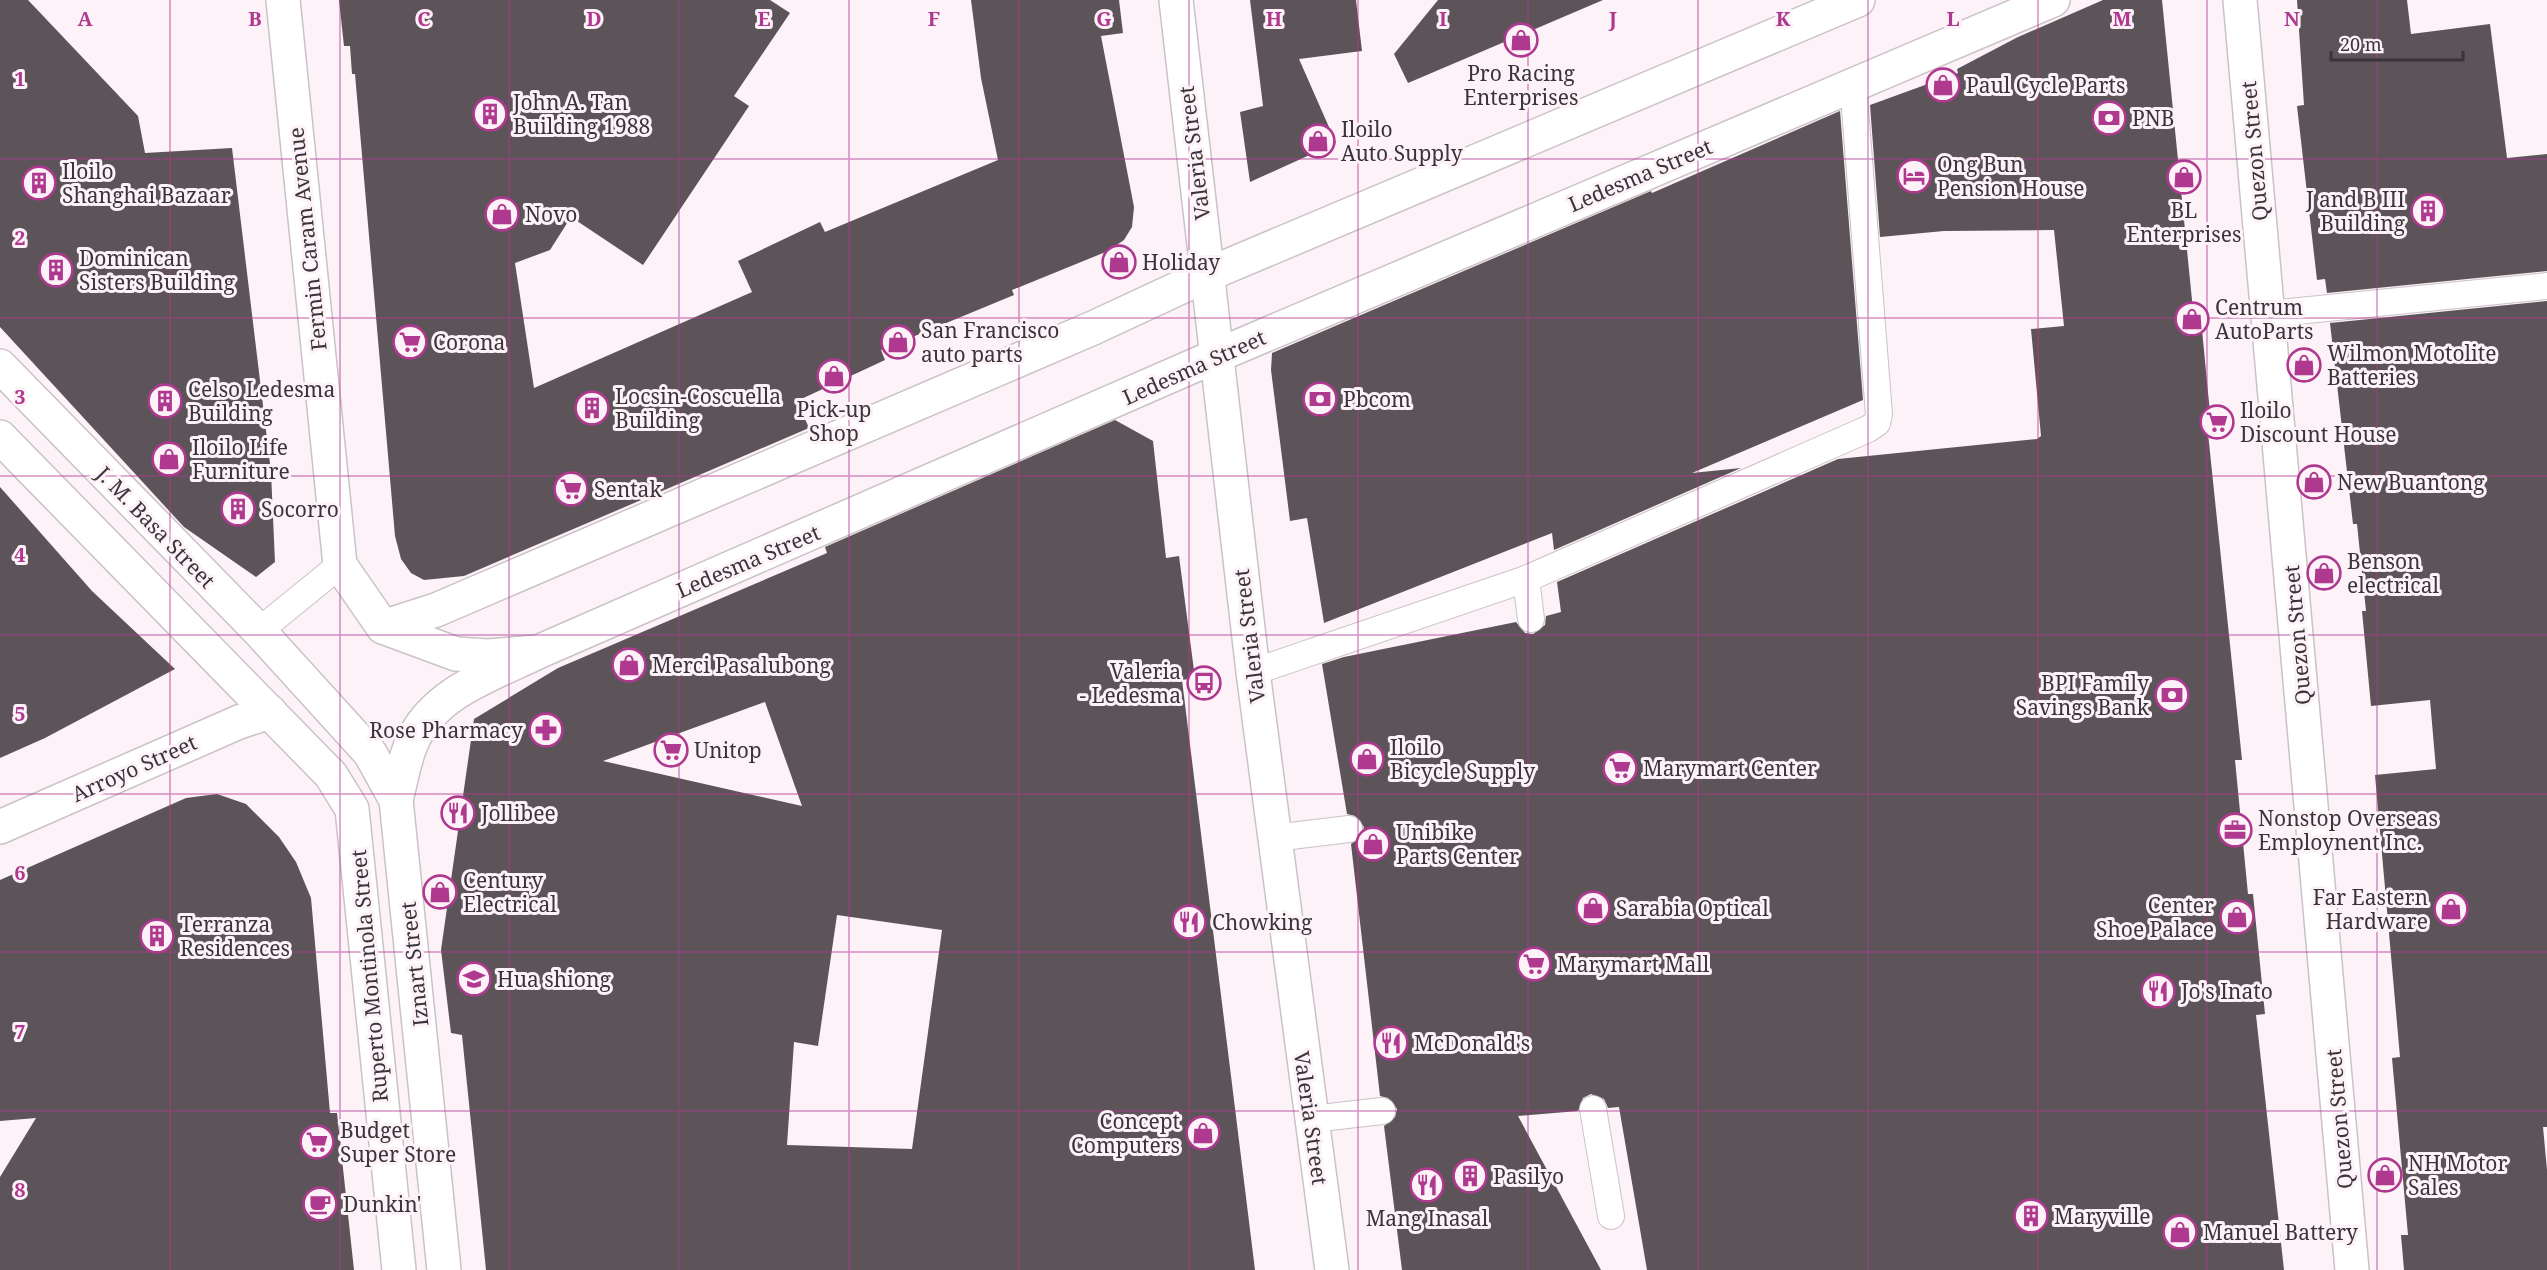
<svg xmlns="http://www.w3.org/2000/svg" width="2547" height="1270" font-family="'Noto Serif',serif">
	<rect width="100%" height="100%" fill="#fcf2f8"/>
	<g fill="#5c5459" fill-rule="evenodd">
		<path d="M0 0H28L138 116 145 153 232 148 271 472 275 562 256 577 184 527 0 327Z"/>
		<path d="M339 0H770L790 13 734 96 749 106 643 265 571 217 550 250 515 263 534 388 752 292 738 261 820 222 825 232 998 160 981 78 971 0H1119L1123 33 1101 36 1134 207 1132 227 1124 240 1108 251 1012 290 1014 295 881 350 885 360 797 401 809 428 464 576 424 580 411 573 401 559 395 536 355 74H352L350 46H344Z"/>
		<path d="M1250 0H1356L1362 51 1299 59 1336 143 1250 182 1240 112 1263 106Z"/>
		<path d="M1438 0H1603L1408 83 1394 54Z"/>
		<path d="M2103 0H2162L2193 310 2200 309 2210 413 2206 414 2242 760H2235L2248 894H2253L2265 1014 2256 1015 2284 1270H1647L1619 1107 1608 1108 1604 1099 1591 1094 1583 1098 1578 1111 1518 1116 1601 1270H1402L1384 1126 1395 1117 1397 1109 1388 1098 1380 1096 1351 844 1362 835 1364 827 1355 816 1347 814 1322 664 1344 657 1516 622 1525 633 1533 634 1545 625 1546 616 1561 612 1557 582 1838 459 2037 439 2041 436 2031 329 2064 326 2054 230 1944 231 1880 237 1870 105 1958 73 1957 69 2018 37Z"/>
		<path d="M2297 0H2407L2411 34 2490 24 2507 158 2547 154V271L2327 293 2325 279 2317 280 2297 106 2304 105Z"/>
		<path d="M1840 111 1863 400 1692 473 1741 468 1554 550 1552 533 1324 623 1307 518 1290 521 1271 370 1272 353 1651 191 1652 193Z"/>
		<path d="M2547 301V1127H2543L2547 1170V1270H2404L2401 1235H2408L2392 1058 2400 1057 2375 775 2436 769 2430 700 2371 706 2362 611H2366L2357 524H2353L2330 323Z"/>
		<path d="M1115 420 1153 441 1166 558 1179 556 1195 678 1182 680 1255 1270H486L462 1035 451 1033 441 950 474 719 558 668 827 553 825 547ZM765 702 802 806 603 761ZM837 915 942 930 912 1149 787 1145 794 1042 818 1046Z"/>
		<path d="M0 487 92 591 175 669 45 738 0 758Z"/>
		<path d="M217 794 246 804 279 837 296 862 311 898 330 1113H337L354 1270H0V1177L36 1118 0 1121V880L186 798Z"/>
	</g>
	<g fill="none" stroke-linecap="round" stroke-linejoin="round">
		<defs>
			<g id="service">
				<path d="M2269 314 2547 286"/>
				<path d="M1526 579 1531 619"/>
				<path d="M259 631 340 565"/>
				<path d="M1253 672 1526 579 1868 429 1877 423 1879 414 1853 84"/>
				<path d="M1274 838 1349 829"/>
				<path d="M1593 1109 1611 1216"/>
				<path d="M1312 1119 1382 1111"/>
			</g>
			<g id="minor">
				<path d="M1176 0 1253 672 1332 1270"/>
				<path d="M2240 0 2352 1270"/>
			</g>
			<g id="tertiary">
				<path d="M283 0 340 565 383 627 456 654 488 656 537 652"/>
				<path d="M0 827 239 722 270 712"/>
			</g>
			<g id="secondary">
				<path d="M0 366 259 631 370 753 396 800 444 1270"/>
				<path d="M0 437 331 775 352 809 399 1270"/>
				<path d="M383 627 436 610 1093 328 1209 274 1858 0"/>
				<path d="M396 800C401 781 404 760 412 742 434 692 493 674 538 652L1216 356 2053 0"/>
			</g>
		</defs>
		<use href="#service" stroke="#cbc2c7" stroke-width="28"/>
		<use href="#minor" stroke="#cbc2c7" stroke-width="36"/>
		<use href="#tertiary" stroke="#cbc2c7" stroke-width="36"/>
		<use href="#secondary" stroke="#cbc2c7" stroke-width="36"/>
		<use href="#service" stroke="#fff" stroke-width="26"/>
		<use href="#minor" stroke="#fff" stroke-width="33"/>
		<use href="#tertiary" stroke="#fff" stroke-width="33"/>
		<use href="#secondary" stroke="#fff" stroke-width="33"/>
	</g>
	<path fill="none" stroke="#b03990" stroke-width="1.5" stroke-opacity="0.55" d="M170 0V1270M340 0V1270M509 0V1270M679 0V1270M849 0V1270M1019 0V1270M1189 0V1270M1358 0V1270M1528 0V1270M1698 0V1270M1868 0V1270M2038 0V1270M2207 0V1270M2377 0V1270M0 159H2547M0 318H2547M0 476H2547M0 635H2547M0 794H2547M0 952H2547M0 1111H2547"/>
	<defs>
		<symbol id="shop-ring" viewBox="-11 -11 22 22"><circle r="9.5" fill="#fcf2f8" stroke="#b03990" stroke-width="1.5"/><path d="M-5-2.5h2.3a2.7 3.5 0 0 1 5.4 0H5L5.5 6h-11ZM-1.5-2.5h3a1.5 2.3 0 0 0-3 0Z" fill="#b03990"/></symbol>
		<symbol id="building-ring" viewBox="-11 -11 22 22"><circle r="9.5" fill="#fcf2f8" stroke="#b03990" stroke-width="1.5"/><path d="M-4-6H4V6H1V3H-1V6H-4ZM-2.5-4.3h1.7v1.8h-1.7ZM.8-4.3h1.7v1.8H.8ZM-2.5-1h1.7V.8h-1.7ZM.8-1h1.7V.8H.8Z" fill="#b03990"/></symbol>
		<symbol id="bank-ring" viewBox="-11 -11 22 22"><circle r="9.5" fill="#fcf2f8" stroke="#b03990" stroke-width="1.5"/><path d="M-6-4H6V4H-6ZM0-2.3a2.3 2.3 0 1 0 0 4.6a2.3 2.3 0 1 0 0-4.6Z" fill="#b03990"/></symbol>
		<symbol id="hotel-ring" viewBox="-11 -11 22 22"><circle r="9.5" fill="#fcf2f8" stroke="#b03990" stroke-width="1.5"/><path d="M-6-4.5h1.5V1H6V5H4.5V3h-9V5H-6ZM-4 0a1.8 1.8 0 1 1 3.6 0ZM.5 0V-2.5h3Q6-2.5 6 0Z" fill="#b03990"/></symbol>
		<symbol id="supermarket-ring" viewBox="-11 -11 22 22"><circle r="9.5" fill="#fcf2f8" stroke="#b03990" stroke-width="1.5"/><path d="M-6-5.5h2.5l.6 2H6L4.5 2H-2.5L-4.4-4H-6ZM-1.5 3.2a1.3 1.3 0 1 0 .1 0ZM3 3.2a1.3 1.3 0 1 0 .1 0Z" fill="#b03990"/></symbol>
		<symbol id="bus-ring" viewBox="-11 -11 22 22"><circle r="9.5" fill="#fcf2f8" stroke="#b03990" stroke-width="1.5"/><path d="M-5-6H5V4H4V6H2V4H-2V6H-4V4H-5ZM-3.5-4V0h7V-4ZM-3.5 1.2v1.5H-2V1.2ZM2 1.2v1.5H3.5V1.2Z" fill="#b03990"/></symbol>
		<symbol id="pharmacy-ring" viewBox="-11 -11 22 22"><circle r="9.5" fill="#fcf2f8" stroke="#b03990" stroke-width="1.5"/><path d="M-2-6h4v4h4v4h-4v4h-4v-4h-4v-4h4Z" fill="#b03990"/></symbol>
		<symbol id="restaurant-ring" viewBox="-11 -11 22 22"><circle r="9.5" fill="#fcf2f8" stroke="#b03990" stroke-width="1.5"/><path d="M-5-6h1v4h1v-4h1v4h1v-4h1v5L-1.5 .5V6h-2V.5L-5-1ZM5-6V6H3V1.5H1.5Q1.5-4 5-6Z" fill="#b03990"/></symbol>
		<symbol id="office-ring" viewBox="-11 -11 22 22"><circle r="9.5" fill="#fcf2f8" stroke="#b03990" stroke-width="1.5"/><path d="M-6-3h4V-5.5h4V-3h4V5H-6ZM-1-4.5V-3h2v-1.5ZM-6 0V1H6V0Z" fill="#b03990"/></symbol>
		<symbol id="school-ring" viewBox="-11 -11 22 22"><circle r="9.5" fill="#fcf2f8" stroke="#b03990" stroke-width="1.5"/><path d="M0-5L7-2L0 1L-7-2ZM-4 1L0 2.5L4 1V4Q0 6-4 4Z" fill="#b03990"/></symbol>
		<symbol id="cafe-ring" viewBox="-11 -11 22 22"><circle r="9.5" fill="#fcf2f8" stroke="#b03990" stroke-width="1.5"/><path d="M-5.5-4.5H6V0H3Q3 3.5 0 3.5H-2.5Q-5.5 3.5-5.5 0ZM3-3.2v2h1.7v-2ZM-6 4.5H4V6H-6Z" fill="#b03990"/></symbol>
	</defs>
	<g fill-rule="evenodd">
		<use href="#shop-ring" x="1502" y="21" width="38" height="38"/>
		<use href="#shop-ring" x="1924" y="66" width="38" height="38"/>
		<use href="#building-ring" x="471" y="95" width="38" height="38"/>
		<use href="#bank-ring" x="2090" y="99" width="38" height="38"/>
		<use href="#shop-ring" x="1299" y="122" width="38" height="38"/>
		<use href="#hotel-ring" x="1895" y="157" width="38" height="38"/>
		<use href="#shop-ring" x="2165" y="158" width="38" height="38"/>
		<use href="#building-ring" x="20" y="164" width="38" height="38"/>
		<use href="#building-ring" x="2409" y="192" width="38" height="38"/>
		<use href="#shop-ring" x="483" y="195" width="38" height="38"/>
		<use href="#shop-ring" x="1100" y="243" width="38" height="38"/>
		<use href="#building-ring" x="37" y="251" width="38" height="38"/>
		<use href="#shop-ring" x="2173" y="300" width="38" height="38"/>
		<use href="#supermarket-ring" x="391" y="323" width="38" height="38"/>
		<use href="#shop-ring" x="879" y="323" width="38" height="38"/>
		<use href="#shop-ring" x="2285" y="346" width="38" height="38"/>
		<use href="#shop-ring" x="815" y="357" width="38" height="38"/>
		<use href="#bank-ring" x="1301" y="380" width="38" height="38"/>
		<use href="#building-ring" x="146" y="382" width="38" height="38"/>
		<use href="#building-ring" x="573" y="389" width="38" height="38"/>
		<use href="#supermarket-ring" x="2198" y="403" width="38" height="38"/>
		<use href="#shop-ring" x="150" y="440" width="38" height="38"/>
		<use href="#shop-ring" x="2295" y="463" width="38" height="38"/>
		<use href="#supermarket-ring" x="552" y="470" width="38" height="38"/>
		<use href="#building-ring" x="219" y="490" width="38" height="38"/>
		<use href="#shop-ring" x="2305" y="554" width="38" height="38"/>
		<use href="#shop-ring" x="610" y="646" width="38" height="38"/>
		<use href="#bus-ring" x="1185" y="664" width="38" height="38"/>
		<use href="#bank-ring" x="2153" y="676" width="38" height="38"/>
		<use href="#pharmacy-ring" x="527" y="711" width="38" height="38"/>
		<use href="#supermarket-ring" x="652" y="731" width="38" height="38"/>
		<use href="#shop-ring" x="1348" y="740" width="38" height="38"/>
		<use href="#supermarket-ring" x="1601" y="749" width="38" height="38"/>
		<use href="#restaurant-ring" x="439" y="794" width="38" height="38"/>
		<use href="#office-ring" x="2216" y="811" width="38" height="38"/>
		<use href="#shop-ring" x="1354" y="825" width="38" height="38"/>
		<use href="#shop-ring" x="421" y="873" width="38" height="38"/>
		<use href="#shop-ring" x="1574" y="889" width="38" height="38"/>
		<use href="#shop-ring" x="2432" y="890" width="38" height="38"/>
		<use href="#shop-ring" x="2218" y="898" width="38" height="38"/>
		<use href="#restaurant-ring" x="1170" y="903" width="38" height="38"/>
		<use href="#building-ring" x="138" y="917" width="38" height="38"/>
		<use href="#supermarket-ring" x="1515" y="945" width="38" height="38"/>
		<use href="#school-ring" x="455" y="960" width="38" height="38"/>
		<use href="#restaurant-ring" x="2139" y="972" width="38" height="38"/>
		<use href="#restaurant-ring" x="1372" y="1024" width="38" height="38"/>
		<use href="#shop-ring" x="1184" y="1114" width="38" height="38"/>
		<use href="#supermarket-ring" x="298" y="1123" width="38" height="38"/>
		<use href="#shop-ring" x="2366" y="1156" width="38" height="38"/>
		<use href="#building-ring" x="1451" y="1157" width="38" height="38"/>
		<use href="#restaurant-ring" x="1408" y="1166" width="38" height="38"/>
		<use href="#cafe-ring" x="301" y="1185" width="38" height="38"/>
		<use href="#building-ring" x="2012" y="1197" width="38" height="38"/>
		<use href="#shop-ring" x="2161" y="1213" width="38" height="38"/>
	</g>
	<g text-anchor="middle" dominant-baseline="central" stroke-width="6" stroke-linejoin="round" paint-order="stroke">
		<g font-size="21" fill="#393538" stroke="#fcf2f8" text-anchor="start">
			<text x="1521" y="73" text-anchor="middle">Pro Racing<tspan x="1521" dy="24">Enterprises</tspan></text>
			<text x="1966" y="85">Paul Cycle Parts</text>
			<text x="513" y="102">John A. Tan<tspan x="513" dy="24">Building 1988</tspan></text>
			<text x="2132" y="118">PNB</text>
			<text x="1341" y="129">Iloilo<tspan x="1341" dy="24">Auto Supply</tspan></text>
			<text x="1937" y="164">Ong Bun<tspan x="1937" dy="24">Pension House</tspan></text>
			<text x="62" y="171">Iloilo<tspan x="62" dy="24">Shanghai Bazaar</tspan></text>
			<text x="2405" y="199" text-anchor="end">J and B III<tspan x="2405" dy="24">Building</tspan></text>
			<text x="2184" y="210" text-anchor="middle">BL<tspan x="2184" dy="24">Enterprises</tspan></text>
			<text x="525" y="214">Novo</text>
			<text x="79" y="258">Dominican<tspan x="79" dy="24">Sisters Building</tspan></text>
			<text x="1142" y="262">Holiday</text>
			<text x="2215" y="307">Centrum<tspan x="2215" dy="24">AutoParts</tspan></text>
			<text x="921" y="330">San Francisco<tspan x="921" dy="24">auto parts</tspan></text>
			<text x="433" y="342">Corona</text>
			<text x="2327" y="353">Wilmon Motolite<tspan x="2327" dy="24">Batteries</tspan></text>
			<text x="188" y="389">Celso Ledesma<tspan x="188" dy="24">Building</tspan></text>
			<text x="615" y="396">Locsin-Coscuella<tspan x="615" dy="24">Building</tspan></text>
			<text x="1343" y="399">Pbcom</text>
			<text x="834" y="409" text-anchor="middle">Pick-up<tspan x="834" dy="24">Shop</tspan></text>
			<text x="2240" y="410">Iloilo<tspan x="2240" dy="24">Discount House</tspan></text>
			<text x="192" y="447">Iloilo Life<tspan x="192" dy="24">Furniture</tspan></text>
			<text x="2337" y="482">New Buantong</text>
			<text x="594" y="489">Sentak</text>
			<text x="261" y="509">Socorro</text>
			<text x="2347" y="561">Benson<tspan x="2347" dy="24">electrical</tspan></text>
			<text x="652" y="665">Merci Pasalubong</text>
			<text x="1181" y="671" text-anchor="end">Valeria<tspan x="1181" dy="24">- Ledesma</tspan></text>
			<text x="2149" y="683" text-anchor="end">BPI Family<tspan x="2149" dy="24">Savings Bank</tspan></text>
			<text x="523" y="730" text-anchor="end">Rose Pharmacy</text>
			<text x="1390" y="747">Iloilo<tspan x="1390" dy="24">Bicycle Supply</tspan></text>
			<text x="694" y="750">Unitop</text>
			<text x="1643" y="768">Marymart Center</text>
			<text x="481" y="813">Jollibee</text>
			<text x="2258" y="818">Nonstop Overseas<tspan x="2258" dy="24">Employnent Inc.</tspan></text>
			<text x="1396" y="832">Unibike<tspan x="1396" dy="24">Parts Center</tspan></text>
			<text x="463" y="880">Century<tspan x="463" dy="24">Electrical</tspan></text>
			<text x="2428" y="897" text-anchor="end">Far Eastern<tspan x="2428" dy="24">Hardware</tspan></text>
			<text x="2214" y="905" text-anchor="end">Center<tspan x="2214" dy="24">Shoe Palace</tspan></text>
			<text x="1616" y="908">Sarabia Optical</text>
			<text x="1212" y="922">Chowking</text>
			<text x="180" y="924">Terranza<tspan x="180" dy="24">Residences</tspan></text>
			<text x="1557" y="964">Marymart Mall</text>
			<text x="497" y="979">Hua shiong</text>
			<text x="2181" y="991">Jo's Inato</text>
			<text x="1414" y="1043">McDonald's</text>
			<text x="1180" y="1121" text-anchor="end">Concept<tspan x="1180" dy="24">Computers</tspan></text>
			<text x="340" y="1130">Budget<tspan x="340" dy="24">Super Store</tspan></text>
			<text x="2408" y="1163">NH Motor<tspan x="2408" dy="24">Sales</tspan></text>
			<text x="1493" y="1176">Pasilyo</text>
			<text x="343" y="1204">Dunkin'</text>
			<text x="2054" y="1216">Maryville</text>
			<text x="1427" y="1218" text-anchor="middle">Mang Inasal</text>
			<text x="2203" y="1232">Manuel Battery</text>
		</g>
		<g font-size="21" fill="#393538" stroke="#fcf2f8">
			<text transform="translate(2254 151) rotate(-95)">Quezon Street</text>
			<text transform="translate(1194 153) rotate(-97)">Valeria Street</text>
			<text transform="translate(1640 175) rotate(-23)">Ledesma Street</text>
			<text transform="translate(307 239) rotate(-96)">Fermin Caram Avenue</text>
			<text transform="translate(1194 367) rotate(-24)">Ledesma Street</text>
			<text transform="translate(156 527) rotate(46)">J. M. Basa Street</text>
			<text transform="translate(748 561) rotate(-23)">Ledesma Street</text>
			<text transform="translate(2297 635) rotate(-95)">Quezon Street</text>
			<text transform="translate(1249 636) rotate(-97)">Valeria Street</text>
			<text transform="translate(134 768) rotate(-24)">Arroyo Street</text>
			<text transform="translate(414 964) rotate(-96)">Iznart Street</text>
			<text transform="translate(369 976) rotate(-95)">Ruperto Montinola Street</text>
			<text transform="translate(1311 1118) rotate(82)">Valeria Street</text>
			<text transform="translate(2339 1119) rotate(-95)">Quezon Street</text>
		</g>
	</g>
	<g font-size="20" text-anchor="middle" font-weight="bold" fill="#b03990" stroke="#fcf2f8" stroke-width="6" stroke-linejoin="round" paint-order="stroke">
		<text x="85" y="26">A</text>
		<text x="255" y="26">B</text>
		<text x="424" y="26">C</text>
		<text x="594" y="26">D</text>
		<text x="764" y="26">E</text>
		<text x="934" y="26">F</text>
		<text x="1104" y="26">G</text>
		<text x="1274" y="26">H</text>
		<text x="1443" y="26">I</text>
		<text x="1613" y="26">J</text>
		<text x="1783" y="26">K</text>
		<text x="1953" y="26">L</text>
		<text x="2122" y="26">M</text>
		<text x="2292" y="26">N</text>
		<text x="20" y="86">1</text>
		<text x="20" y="245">2</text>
		<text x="20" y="404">3</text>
		<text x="20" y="562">4</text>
		<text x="20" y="721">5</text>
		<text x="20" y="880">6</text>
		<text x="20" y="1039">7</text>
		<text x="20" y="1197">8</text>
	</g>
	<path d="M2331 51v9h132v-9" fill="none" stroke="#393538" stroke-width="3"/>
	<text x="2340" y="51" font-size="18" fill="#393538" stroke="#fcf2f8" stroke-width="4.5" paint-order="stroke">20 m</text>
</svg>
